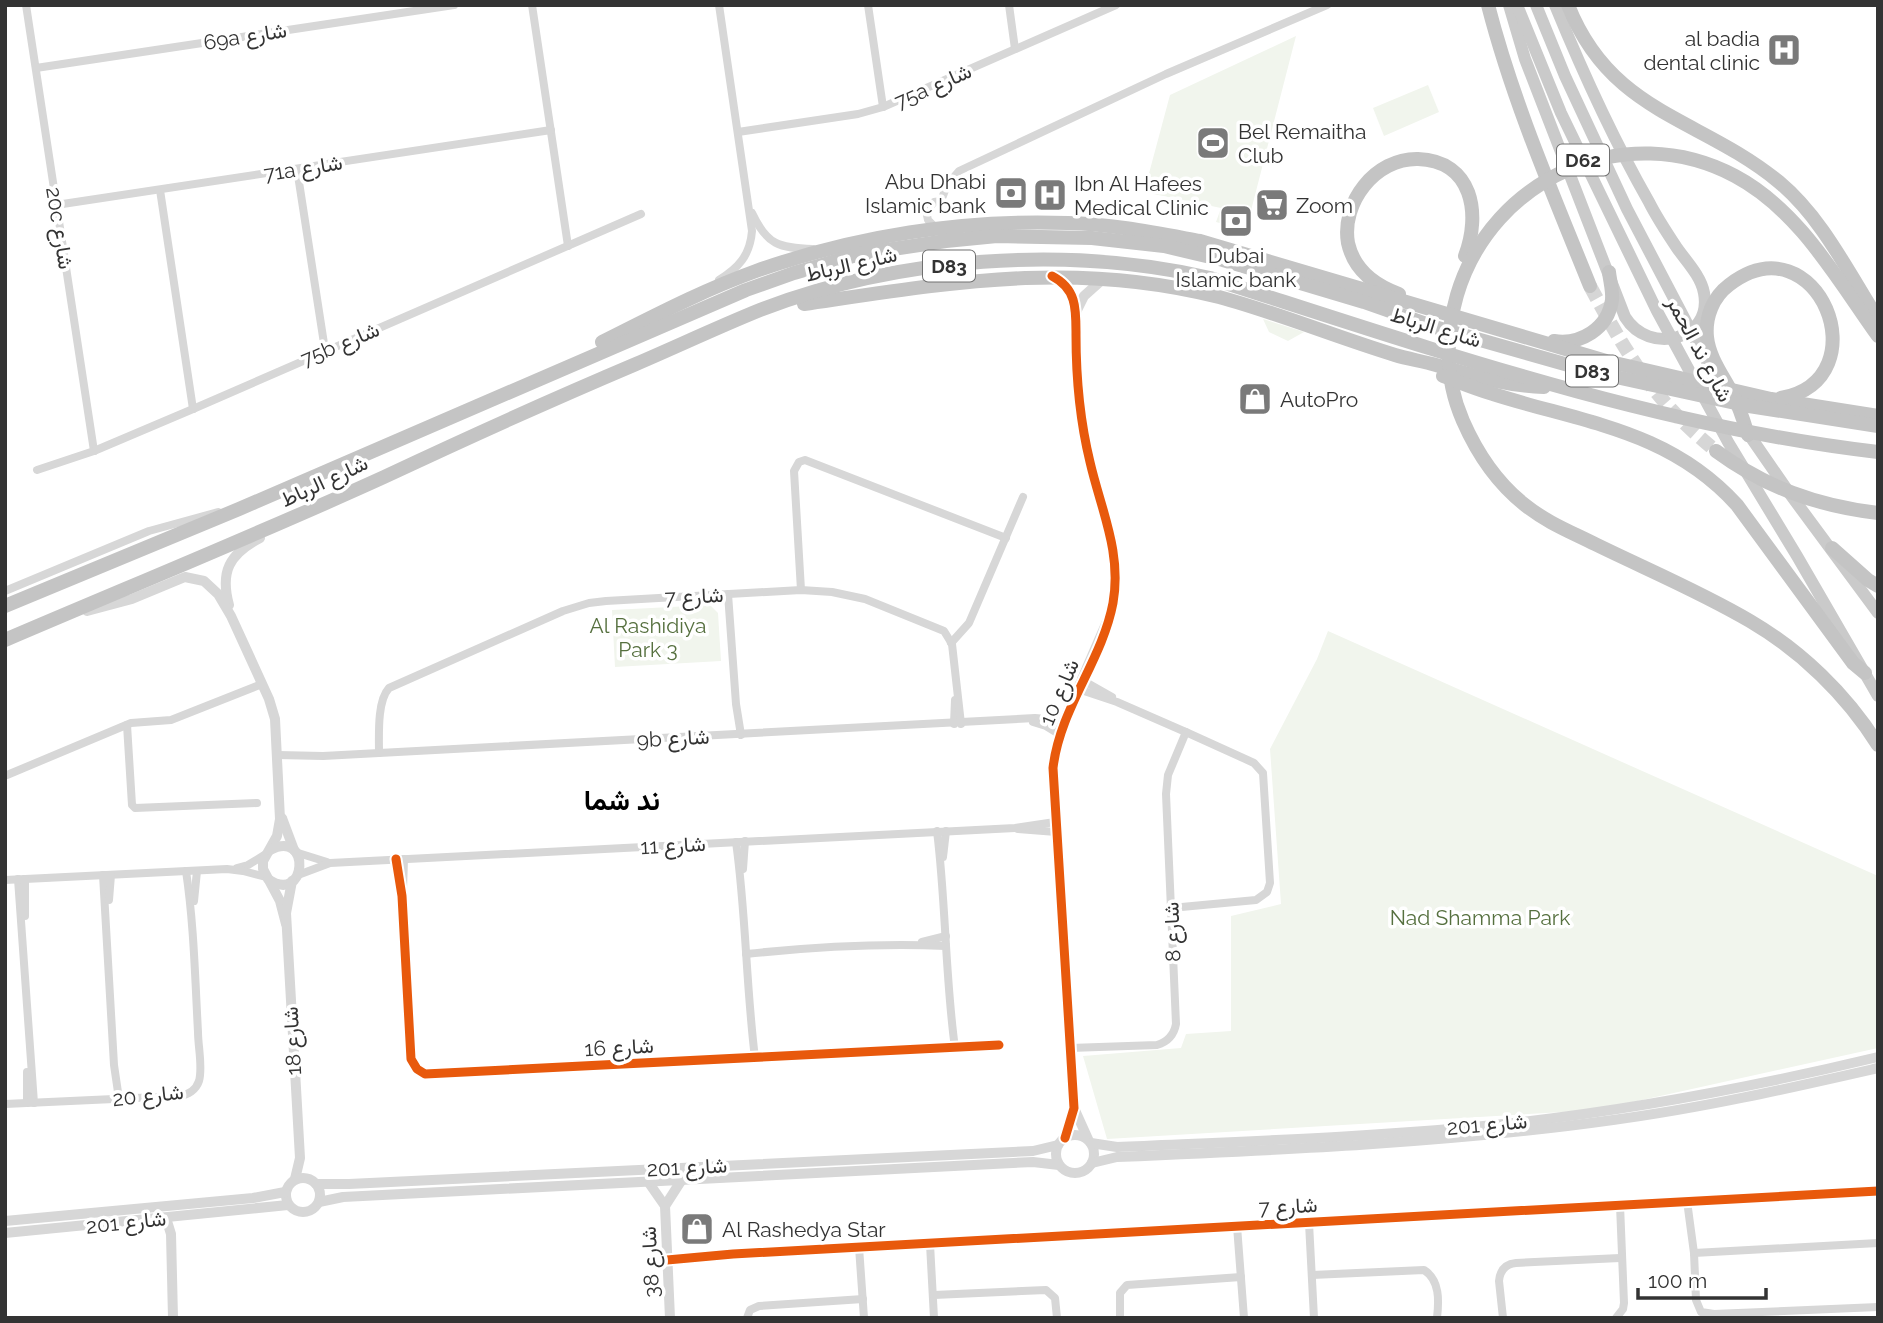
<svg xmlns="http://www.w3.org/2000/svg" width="1883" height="1323" font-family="Raleway,Vazirmatn,sans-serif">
	<rect width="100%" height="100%" fill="#fff"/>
	<g fill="#f1f5ed">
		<path d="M1296 36 1246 230 1216 222 1221 208 1144 192 1170 95Z"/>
		<path d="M1428 85 1439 112 1384 136 1373 108Z"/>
		<path d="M1263 319 1304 332 1288 341 1269 332Z"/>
		<path d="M710 605 718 613 721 661 615 667 612 610Z"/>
		<path d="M1328 631 1878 876V1048L1597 1110 1107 1139 1083 1056 1181 1048 1186 1034 1231 1031V916L1281 904 1270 749 1317 659Z"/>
	</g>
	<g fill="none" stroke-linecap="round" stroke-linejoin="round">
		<path stroke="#d6d6d6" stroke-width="14" stroke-dasharray="14 7" stroke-linecap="butt" d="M1590 286C1628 356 1653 400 1716 451"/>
		<g stroke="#d7d7d7" stroke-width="8">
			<path d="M26 5 94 451"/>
			<path d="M532 5 568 246"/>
			<path d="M868 5 883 107"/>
			<path d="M1009 5 1015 49"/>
			<path d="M36 68 454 5"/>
			<path d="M738 132 858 114 883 107 1116 5"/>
			<path d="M297 169 325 350"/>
			<path d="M160 190 193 409"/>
			<path d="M56 205 551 130"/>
			<path d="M752 213C767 245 779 248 813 249"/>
			<path d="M937 229 928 220 926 211 934 202 941 201 947 185 959 171 1166 74 1327 5"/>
			<path d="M719 280C738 268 750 256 752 231L719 5"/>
			<path d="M37 470 94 451 193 409 641 214"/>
			<path d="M801 590 794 471 799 462 805 460 1006 538"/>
			<path d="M5 591 149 531 218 512"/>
			<path d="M728 594 736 704 741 735"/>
			<path d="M951 643 969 623 1023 497"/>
			<path d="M1082 680 1112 697"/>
			<path d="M1078 689 1117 702 1188 733 1254 763 1263 773 1270 883 1267 892 1256 900 1171 908"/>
			<path d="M1033 722 1046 726 1059 734"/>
			<path d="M954 724 955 700"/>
			<path d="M127 725 132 805 135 808 257 803"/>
			<path d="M379 753C379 735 377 701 389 688L563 611 589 603 606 601 801 590 832 592 865 599 944 631 952 644 961 724"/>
			<path d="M278 755 323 756 1035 718 1046 719 1062 725"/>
			<path d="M7 775 131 723 171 720 262 684"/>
			<path d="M1018 829 1056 832"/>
			<path d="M937 831C946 903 945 976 955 1048"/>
			<path d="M736 842C746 913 746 986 755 1058"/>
			<path d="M295 852 327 862"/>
			<path d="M943 857 946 831"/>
			<path d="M396 859 402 896 411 1059 417 1069 425 1074 999 1045"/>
			<path d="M237 868 248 865 266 854"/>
			<path d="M743 869 745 841"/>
			<path d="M103 875 114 1065 119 1099"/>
			<path d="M298 875 330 863 1015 828 1055 822"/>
			<path d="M18 879 34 1103"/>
			<path d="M5 880 227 869 243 871 266 877"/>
			<path d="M403 890 404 859"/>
			<path d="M109 900 111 875"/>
			<path d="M194 901 197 871"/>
			<path d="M25 916V879"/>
			<path d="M922 942 946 936"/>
			<path d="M746 954C812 947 879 943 946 946"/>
			<path d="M1070 1048 1157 1045C1167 1042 1174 1035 1176 1024L1166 794 1168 775 1186 732"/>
			<path d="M27 1103V1072"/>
			<path d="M5 1104 179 1096C188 1095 196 1090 199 1081 203 1067 198 1047 198 1032 195 978 194 925 186 871"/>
			<path d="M1687 1201 1694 1253 1696 1300 1701 1312 1714 1314 1878 1307"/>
			<path d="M1309 1223 1314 1318"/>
			<path d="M1237 1226 1244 1318"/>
			<path d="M930 1244 934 1318"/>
			<path d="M859 1247 864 1318"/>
			<path d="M1694 1253 1878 1243"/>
			<path d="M667 1260 733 1254 1878 1191"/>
			<path d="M1312 1275 1424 1270C1440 1280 1439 1301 1437 1318"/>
			<path d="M934 1295 1046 1290 1055 1298 1057 1318"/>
			<path d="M747 1318 750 1310 759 1306 863 1299"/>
			<path d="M1120 1318V1293L1127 1285 1241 1277"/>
			<path d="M1503 1318 1499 1281C1500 1270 1506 1264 1516 1263L1620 1258"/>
			<path d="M1616 1318 1623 1309 1624 1303 1620 1205"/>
		</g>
		<g stroke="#d7d7d7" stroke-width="10">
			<path d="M1056 278 1068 287 1076 304 1078 386 1085 438 1090 465 1112 539 1115 566 1114 592 1109 617 1062 725 1053 768 1074 1108 1065 1138"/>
			<path d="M1076 312 1084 296 1103 279"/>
			<path d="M229 605C220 572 229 554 260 538"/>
			<path d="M87 611 132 599 185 577 204 581 218 594 231 616 269 699 275 719 280 819 277 836 263 861V869L280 901 286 924"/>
			<path d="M282 818 294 850"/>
			<path d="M268 879C307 906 312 828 270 850"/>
			<path d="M292 881 286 913 300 1158 295 1179"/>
			<path d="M1074 1108 1088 1139"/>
			<circle cx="1075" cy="1154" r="19"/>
			<path d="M1091 1143 1117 1147C1250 1141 1382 1137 1513 1123 1637 1109 1757 1086 1878 1057"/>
			<path d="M1092 1163 1117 1157C1283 1150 1449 1143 1613 1120 1703 1108 1790 1088 1878 1068"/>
			<circle cx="303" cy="1195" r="17"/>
			<path d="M649 1183 665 1206 670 1318"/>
			<path d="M316 1184H349L1033 1151 1058 1145"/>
			<path d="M319 1202 343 1197 1033 1162 1059 1165"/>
			<path d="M665 1206 681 1181"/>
			<path d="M166 1218 171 1234 173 1318"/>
			<path d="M5 1221 253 1198 285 1192"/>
			<path d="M5 1233 288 1205"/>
		</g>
		<g stroke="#cacaca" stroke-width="12">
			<path d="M1509 5 1525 59 1625 317C1649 356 1713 340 1704 293 1701 276 1686 261 1677 248 1667 233 1657 218 1649 202 1613 139 1583 73 1555 5"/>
			<path d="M1517 5 1561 113 1657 311 1728 442 1797 556 1878 696"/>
			<path d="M1536 5 1565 76 1627 209 1723 392"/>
			<path d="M1743 426 1790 494 1878 613"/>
		</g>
		<g stroke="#c4c4c4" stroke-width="14">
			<path d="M1488 5C1513 102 1553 194 1590 286"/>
			<path d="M1568 5C1611 114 1700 117 1779 182 1822 218 1848 272 1878 319"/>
			<path d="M1399 294C1374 285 1354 270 1348 243 1341 203 1375 158 1418 159 1473 161 1481 214 1465 256"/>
			<path d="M804 304C948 283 1073 260 1219 297 1278 313 1336 337 1395 355 1408 359 1422 361 1436 365 1472 375 1506 386 1544 387"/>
			<path d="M1878 336C1837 279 1799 210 1735 176 1626 118 1492 177 1457 295 1445 337 1445 380 1463 421 1477 453 1497 483 1525 505 1546 522 1571 532 1595 544 1646 569 1701 592 1750 621 1801 651 1846 694 1878 745"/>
			<path d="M1554 341C1580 345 1608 329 1612 300 1613 291 1610 281 1609 272"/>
			<path d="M602 342C652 317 703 290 756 271 855 236 963 219 1068 223 1112 224 1156 233 1200 241L1606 361 1771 399 1878 416"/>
			<path d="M1443 376C1459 382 1476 389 1493 394 1584 423 1669 430 1737 505L1853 663 1865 673"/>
			<path d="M1748 435C1744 422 1740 408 1733 395 1724 377 1709 358 1707 337 1705 317 1713 297 1729 285 1817 217 1883 379 1781 398"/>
			<path d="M1716 451C1765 487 1817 506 1878 513"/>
			<path d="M1832 548 1868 580 1878 586"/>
			<path d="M5 606 239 509 746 290 794 273 860 254 946 241 997 236 1092 238 1164 246 1223 260 1364 302 1438 328 1593 372 1749 406 1878 426"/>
			<path d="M5 640C131 586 259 534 384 477 467 438 551 400 636 364 678 346 718 327 760 310 897 257 1067 245 1210 278 1426 347 1652 426 1878 452"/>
		</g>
		<defs>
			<g id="cycleway">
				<path d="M1052 276C1077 289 1076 309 1076 335 1076 377 1080 421 1090 462 1101 510 1122 552 1113 603 1102 661 1060 708 1053 768L1074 1108 1065 1138"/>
				<path d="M396 859 402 896 411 1059 417 1069 425 1074 999 1045"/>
				<path d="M667 1260 733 1254 1878 1191"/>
			</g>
		</defs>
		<use href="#cycleway" stroke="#fff" stroke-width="13"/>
		<use href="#cycleway" stroke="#e8590c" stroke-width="9"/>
	</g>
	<defs>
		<symbol id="hospital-square" viewBox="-11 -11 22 22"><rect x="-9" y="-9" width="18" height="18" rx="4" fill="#7a7a7a" stroke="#fff"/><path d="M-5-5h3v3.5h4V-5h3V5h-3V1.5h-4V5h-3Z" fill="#fff"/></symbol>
		<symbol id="stadium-square" viewBox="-11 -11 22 22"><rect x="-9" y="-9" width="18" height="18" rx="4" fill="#7a7a7a" stroke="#fff"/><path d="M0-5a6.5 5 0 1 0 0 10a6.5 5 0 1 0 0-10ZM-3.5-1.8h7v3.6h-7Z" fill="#fff"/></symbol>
		<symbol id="bank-square" viewBox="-11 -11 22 22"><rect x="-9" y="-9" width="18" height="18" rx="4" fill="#7a7a7a" stroke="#fff"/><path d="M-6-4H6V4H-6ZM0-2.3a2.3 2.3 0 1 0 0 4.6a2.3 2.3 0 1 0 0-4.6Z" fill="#fff"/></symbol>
		<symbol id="supermarket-square" viewBox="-11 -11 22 22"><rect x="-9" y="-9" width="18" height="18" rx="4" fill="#7a7a7a" stroke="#fff"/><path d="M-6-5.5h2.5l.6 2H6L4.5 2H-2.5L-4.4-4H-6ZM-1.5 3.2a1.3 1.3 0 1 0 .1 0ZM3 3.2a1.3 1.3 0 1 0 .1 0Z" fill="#fff"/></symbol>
		<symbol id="shop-square" viewBox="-11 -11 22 22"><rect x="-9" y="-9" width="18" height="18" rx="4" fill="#7a7a7a" stroke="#fff"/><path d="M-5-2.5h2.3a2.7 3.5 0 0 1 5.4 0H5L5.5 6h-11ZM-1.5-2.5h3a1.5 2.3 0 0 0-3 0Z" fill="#fff"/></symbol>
	</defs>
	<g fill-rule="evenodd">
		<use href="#hospital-square" x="1765" y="31" width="38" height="38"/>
		<use href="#stadium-square" x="1194" y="124" width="38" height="38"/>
		<use href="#bank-square" x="992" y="174" width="38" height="38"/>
		<use href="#hospital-square" x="1031" y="176" width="38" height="38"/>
		<use href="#supermarket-square" x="1253" y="186" width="38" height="38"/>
		<use href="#bank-square" x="1217" y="202" width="38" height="38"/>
		<use href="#shop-square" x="1236" y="380" width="38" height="38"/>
		<use href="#shop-square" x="678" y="1210" width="38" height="38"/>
	</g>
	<g text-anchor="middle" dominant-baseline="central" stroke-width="7" stroke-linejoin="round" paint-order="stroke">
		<g fill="#fff" stroke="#707070" stroke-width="2">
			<rect x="1557" y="144.5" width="52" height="31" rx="5"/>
			<rect x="923" y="250.5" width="52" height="31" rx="5"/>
			<rect x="1566" y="355.5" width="52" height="31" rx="5"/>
		</g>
		<g font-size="19" font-weight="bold" fill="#333">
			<text x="1583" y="160">D62</text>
			<text x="949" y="266">D83</text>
			<text x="1592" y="371">D83</text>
		</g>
		<g font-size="21" fill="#333" stroke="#fff">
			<text transform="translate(245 36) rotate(-9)">69a شارع</text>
			<text transform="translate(933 86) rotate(-24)">75a شارع</text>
			<text transform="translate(303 168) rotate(-9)">71a شارع</text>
			<text transform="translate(60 228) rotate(81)">20c شارع</text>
			<text transform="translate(851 264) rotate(-13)">شارع الرباط</text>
			<text transform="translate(1436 327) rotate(17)">شارع الرباط</text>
			<text transform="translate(340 344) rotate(-23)">75b شارع</text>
			<text transform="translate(1700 349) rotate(62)">شارع ند الحمر</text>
			<text transform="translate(324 481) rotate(-25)">شارع الرباط</text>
			<text transform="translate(694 596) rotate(-3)">شارع 7</text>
			<text transform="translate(1059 692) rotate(-67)">شارع 10</text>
			<text transform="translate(673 738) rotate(-3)">9b شارع</text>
			<text transform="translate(673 845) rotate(-3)">شارع 11</text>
			<text transform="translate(1172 932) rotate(-92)">شارع 8</text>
			<text transform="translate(292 1041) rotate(-93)">شارع 18</text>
			<text transform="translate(619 1047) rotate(-3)">شارع 16</text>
			<text transform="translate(148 1095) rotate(-6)">شارع 20</text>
			<text transform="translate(1487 1124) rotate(-5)">شارع 201</text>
			<text transform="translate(687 1167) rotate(-3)">شارع 201</text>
			<text transform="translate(1288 1206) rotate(-3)">شارع 7</text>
			<text transform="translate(126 1222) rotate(-6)">شارع 201</text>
			<text transform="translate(650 1262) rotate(-93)">شارع 38</text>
		</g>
		<g font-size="21" fill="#333" stroke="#fff" text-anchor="start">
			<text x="1760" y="38" text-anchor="end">al badia<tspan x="1760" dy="24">dental clinic</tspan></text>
			<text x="1238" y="131">Bel Remaitha<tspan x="1238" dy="24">Club</tspan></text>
			<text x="986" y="181" text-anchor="end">Abu Dhabi<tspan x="986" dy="24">Islamic bank</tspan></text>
			<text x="1074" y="183">Ibn Al Hafees<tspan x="1074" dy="24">Medical Clinic</tspan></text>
			<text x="1296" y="205">Zoom</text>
			<text x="1236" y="255" text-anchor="middle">Dubai<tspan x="1236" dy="24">Islamic bank</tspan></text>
			<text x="1280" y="399">AutoPro</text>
			<text x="722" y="1229">Al Rashedya Star</text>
		</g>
		<g font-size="21" fill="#56703f" stroke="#fff">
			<text x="648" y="625">Al Rashidiya<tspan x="648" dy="24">Park 3</tspan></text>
			<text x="1480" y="917">Nad Shamma Park</text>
		</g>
		<g font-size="28" font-weight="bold" fill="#000" stroke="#fff">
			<text x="622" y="800">ند شما</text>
		</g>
	</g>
	<rect width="1883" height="1323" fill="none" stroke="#333333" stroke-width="14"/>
	<path d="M1638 1288v10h128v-10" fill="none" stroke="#333333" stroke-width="3.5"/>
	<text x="1648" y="1288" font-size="21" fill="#333333" stroke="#ffffff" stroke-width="5" paint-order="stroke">100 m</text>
</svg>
